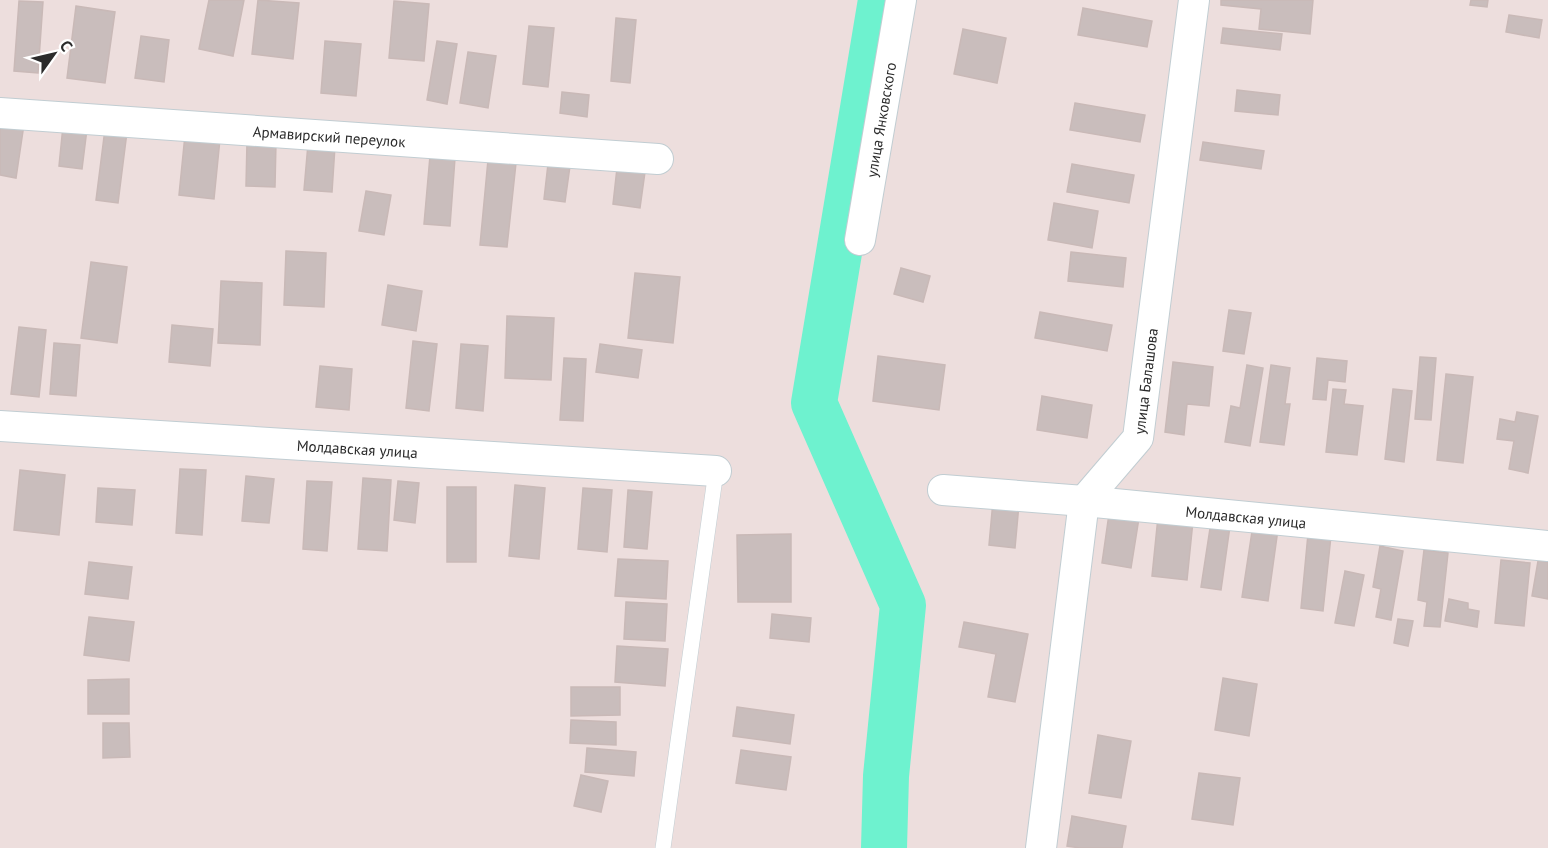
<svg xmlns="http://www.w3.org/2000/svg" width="1548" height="848" font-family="'PT Sans',sans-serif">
	<rect width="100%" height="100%" fill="#eddedd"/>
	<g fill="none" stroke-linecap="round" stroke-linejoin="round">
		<path stroke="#6ef2cf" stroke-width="46" d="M881 0 814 403 903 605 886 776 884 848"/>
	</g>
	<g fill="#c9bdbc" stroke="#c9b9b7" stroke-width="1.5">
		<path d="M209 0H244L233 56 199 49Z"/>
		<path d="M258 0 299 3 293 59 252 54Z"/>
		<path d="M1221 0H1313L1310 34 1259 29 1261 9 1221 5Z"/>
		<path d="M1471 0H1488L1487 7 1470 5Z"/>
		<path d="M19 1 43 2 38 73 14 71Z"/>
		<path d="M394 1 429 4 424 61 389 58Z"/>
		<path d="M76 6 115 12 105 83 67 78Z"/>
		<path d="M1083 8 1152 21 1147 47 1078 35Z"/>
		<path d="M1509 15 1542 20 1539 38 1506 32Z"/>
		<path d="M616 18 636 20 630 83 611 81Z"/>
		<path d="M529 26 554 28 548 87 523 84Z"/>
		<path d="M1223 28 1282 34 1280 50 1221 43Z"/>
		<path d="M963 29 1006 38 997 83 954 74Z"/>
		<path d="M141 36 169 40 164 82 135 78Z"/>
		<path d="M325 41 361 44 356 96 321 93Z"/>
		<path d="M437 41 457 44 447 104 427 100Z"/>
		<path d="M468 52 496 56 488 108 460 103Z"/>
		<path d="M1237 90 1280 95 1278 115 1235 111Z"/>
		<path d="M562 92 589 95 587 117 560 113Z"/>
		<path d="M1075 103 1145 115 1140 142 1070 130Z"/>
		<path d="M0 120 24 124 16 178 0 175Z"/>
		<path d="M63 126 87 129 82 169 59 166Z"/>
		<path d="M105 129 127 132 118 203 96 200Z"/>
		<path d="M185 135 220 139 214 199 179 195Z"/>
		<path d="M247 142H276L275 187 246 186Z"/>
		<path d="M1203 142 1264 151 1261 169 1200 160Z"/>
		<path d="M308 144 335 146 332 192 304 190Z"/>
		<path d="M430 156 455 158 450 226 424 224Z"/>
		<path d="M488 160 516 163 507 247 480 245Z"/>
		<path d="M548 164 570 166 565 202 544 199Z"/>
		<path d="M1072 164 1134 175 1129 203 1067 192Z"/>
		<path d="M617 168 645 172 640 208 613 204Z"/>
		<path d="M366 191 391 195 384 235 359 231Z"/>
		<path d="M1054 203 1098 211 1092 248 1048 240Z"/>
		<path d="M286 251 326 253 324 307 284 305Z"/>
		<path d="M1071 252 1126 258 1123 287 1068 281Z"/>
		<path d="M91 262 127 267 117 343 81 338Z"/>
		<path d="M901 268 930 276 923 302 894 294Z"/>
		<path d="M635 273 680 277 673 343 628 338Z"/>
		<path d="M221 281 262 283 260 345 218 343Z"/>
		<path d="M388 285 422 291 416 331 382 325Z"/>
		<path d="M1229 310 1251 313 1244 354 1223 351Z"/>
		<path d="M1040 312 1112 325 1107 351 1035 338Z"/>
		<path d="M507 316 554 318 551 380 505 378Z"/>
		<path d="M172 325 213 329 210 366 169 362Z"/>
		<path d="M19 327 46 330 39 397 11 394Z"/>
		<path d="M413 341 437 344 429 411 406 408Z"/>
		<path d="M54 343 80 345 76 396 50 394Z"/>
		<path d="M461 344 488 346 483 411 456 408Z"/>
		<path d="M600 344 642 350 638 378 596 372Z"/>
		<path d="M878 356 945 365 939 410 873 401Z"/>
		<path d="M1420 357 1436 358 1431 420 1415 419Z"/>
		<path d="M564 358 586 359 583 421 560 420Z"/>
		<path d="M1317 358 1347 361 1345 382 1328 380 1326 400 1313 399Z"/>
		<path d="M1173 362 1213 367 1209 406 1187 404 1184 435 1165 432Z"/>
		<path d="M1247 365 1263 368 1250 446 1225 442 1231 406 1240 408Z"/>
		<path d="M1271 365 1290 368 1285 404H1290L1284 445 1260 442Z"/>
		<path d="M320 366 352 369 349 410 316 407Z"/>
		<path d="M1446 374 1473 377 1463 463 1437 460Z"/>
		<path d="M1333 389 1346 390 1344 404 1363 406 1357 455 1326 452Z"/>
		<path d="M1393 389 1412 391 1404 462 1385 459Z"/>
		<path d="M1042 396 1092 405 1087 438 1037 430Z"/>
		<path d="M1517 412 1538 416 1528 473 1509 469 1514 441 1497 439 1500 419 1515 422Z"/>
		<path d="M180 469 206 470 202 535 176 533Z"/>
		<path d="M20 470 65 475 59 535 14 530Z"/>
		<path d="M246 476 274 479 269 523 242 521Z"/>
		<path d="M363 478 391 480 387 551 358 549Z"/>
		<path d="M307 481 332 482 327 551 303 549Z"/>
		<path d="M398 481 419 483 415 523 394 520Z"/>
		<path d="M515 485 545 488 539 559 509 556Z"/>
		<rect x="447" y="487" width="29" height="75"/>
		<path d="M98 488 135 490 132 525 96 522Z"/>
		<path d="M583 488 612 490 607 552 578 549Z"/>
		<path d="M628 490 652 492 647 549 624 547Z"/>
		<path d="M993 501 1019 504 1015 548 989 545Z"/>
		<path d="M1109 514 1139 518 1131 568 1102 563Z"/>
		<path d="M1158 517 1193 521 1187 580 1152 576Z"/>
		<path d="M1211 522 1230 526 1221 590 1201 587Z"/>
		<path d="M1253 525 1278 529 1268 601 1242 597Z"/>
		<path d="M791 534V602H738L737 535Z"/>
		<path d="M1308 534 1331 536 1323 611 1301 608Z"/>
		<path d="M1380 546 1403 551 1391 620 1376 617 1381 589 1373 587Z"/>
		<path d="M1424 550 1448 553 1440 627 1424 626 1427 602 1418 600Z"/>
		<path d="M618 559 668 561 666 599 615 596Z"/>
		<path d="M1501 560 1530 563 1524 626 1495 623Z"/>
		<path d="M1538 561 1548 562V599L1532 596Z"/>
		<path d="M89 562 132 567 128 599 85 594Z"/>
		<path d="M1345 571 1364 575 1354 626 1335 623Z"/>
		<path d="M1449 599 1468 603V609L1479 611 1477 627 1445 621Z"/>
		<path d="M626 602 667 604 665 641 624 639Z"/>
		<path d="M772 614 811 618 809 642 770 638Z"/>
		<path d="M89 617 134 622 129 661 84 655Z"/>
		<path d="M1398 619 1413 621 1408 646 1394 643Z"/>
		<path d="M964 622 1028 634 1015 702 988 697 996 654 959 647Z"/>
		<path d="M617 646 668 649 665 686 615 682Z"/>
		<path d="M1223 678 1257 684 1249 736 1215 730Z"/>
		<path d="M129 679V714H88V680Z"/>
		<path d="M571 687H620V715L571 716Z"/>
		<path d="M737 707 794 715 790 744 733 736Z"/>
		<path d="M571 720 616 722V745L570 743Z"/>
		<path d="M103 723H129L130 757 103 758Z"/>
		<path d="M1098 735 1131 741 1121 798 1089 793Z"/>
		<path d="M587 748 636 752 634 776 585 772Z"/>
		<path d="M741 750 791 757 786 790 736 783Z"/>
		<path d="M1199 773 1240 778 1233 825 1192 819Z"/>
		<path d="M581 775 608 781 601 812 574 806Z"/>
		<path d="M1072 816 1126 826 1122 848H1080L1067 846Z"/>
	</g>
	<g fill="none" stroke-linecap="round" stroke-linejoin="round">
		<defs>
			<path id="lane" d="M663 848 716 471"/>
			<g id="street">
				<path id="s1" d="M0 113 658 159"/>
				<path id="s2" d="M860 240 901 0"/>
				<path id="s3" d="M0 426 716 471"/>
				<path id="s4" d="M943 490 1084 501 1548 546"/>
				<path id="s5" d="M1041 848 1084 501 1138 438 1194 0"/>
			</g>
		</defs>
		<use href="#lane" stroke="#c1cdd2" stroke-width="16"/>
		<use href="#street" stroke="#c1cdd2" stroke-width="32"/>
		<use href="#lane" stroke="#fff" stroke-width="15"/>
		<use href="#street" stroke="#fff" stroke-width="30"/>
	</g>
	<g text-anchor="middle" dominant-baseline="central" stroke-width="5" stroke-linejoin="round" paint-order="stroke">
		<g font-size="15" fill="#2b2b2b" stroke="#fff">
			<text stroke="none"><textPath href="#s2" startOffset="122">улица Янковского</textPath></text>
			<text stroke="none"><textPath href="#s1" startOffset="330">Армавирский переулок</textPath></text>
			<text stroke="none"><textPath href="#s5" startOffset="490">улица Балашова</textPath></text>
			<text stroke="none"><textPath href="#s3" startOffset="358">Молдавская улица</textPath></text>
			<text stroke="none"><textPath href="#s4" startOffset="304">Молдавская улица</textPath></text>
		</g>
	</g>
	<g transform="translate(54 54) rotate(56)" stroke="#ffffff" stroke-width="4.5" paint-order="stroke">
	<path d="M0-4.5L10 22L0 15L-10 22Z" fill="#2b2b2b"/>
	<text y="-9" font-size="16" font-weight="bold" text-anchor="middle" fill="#2b2b2b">С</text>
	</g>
</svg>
